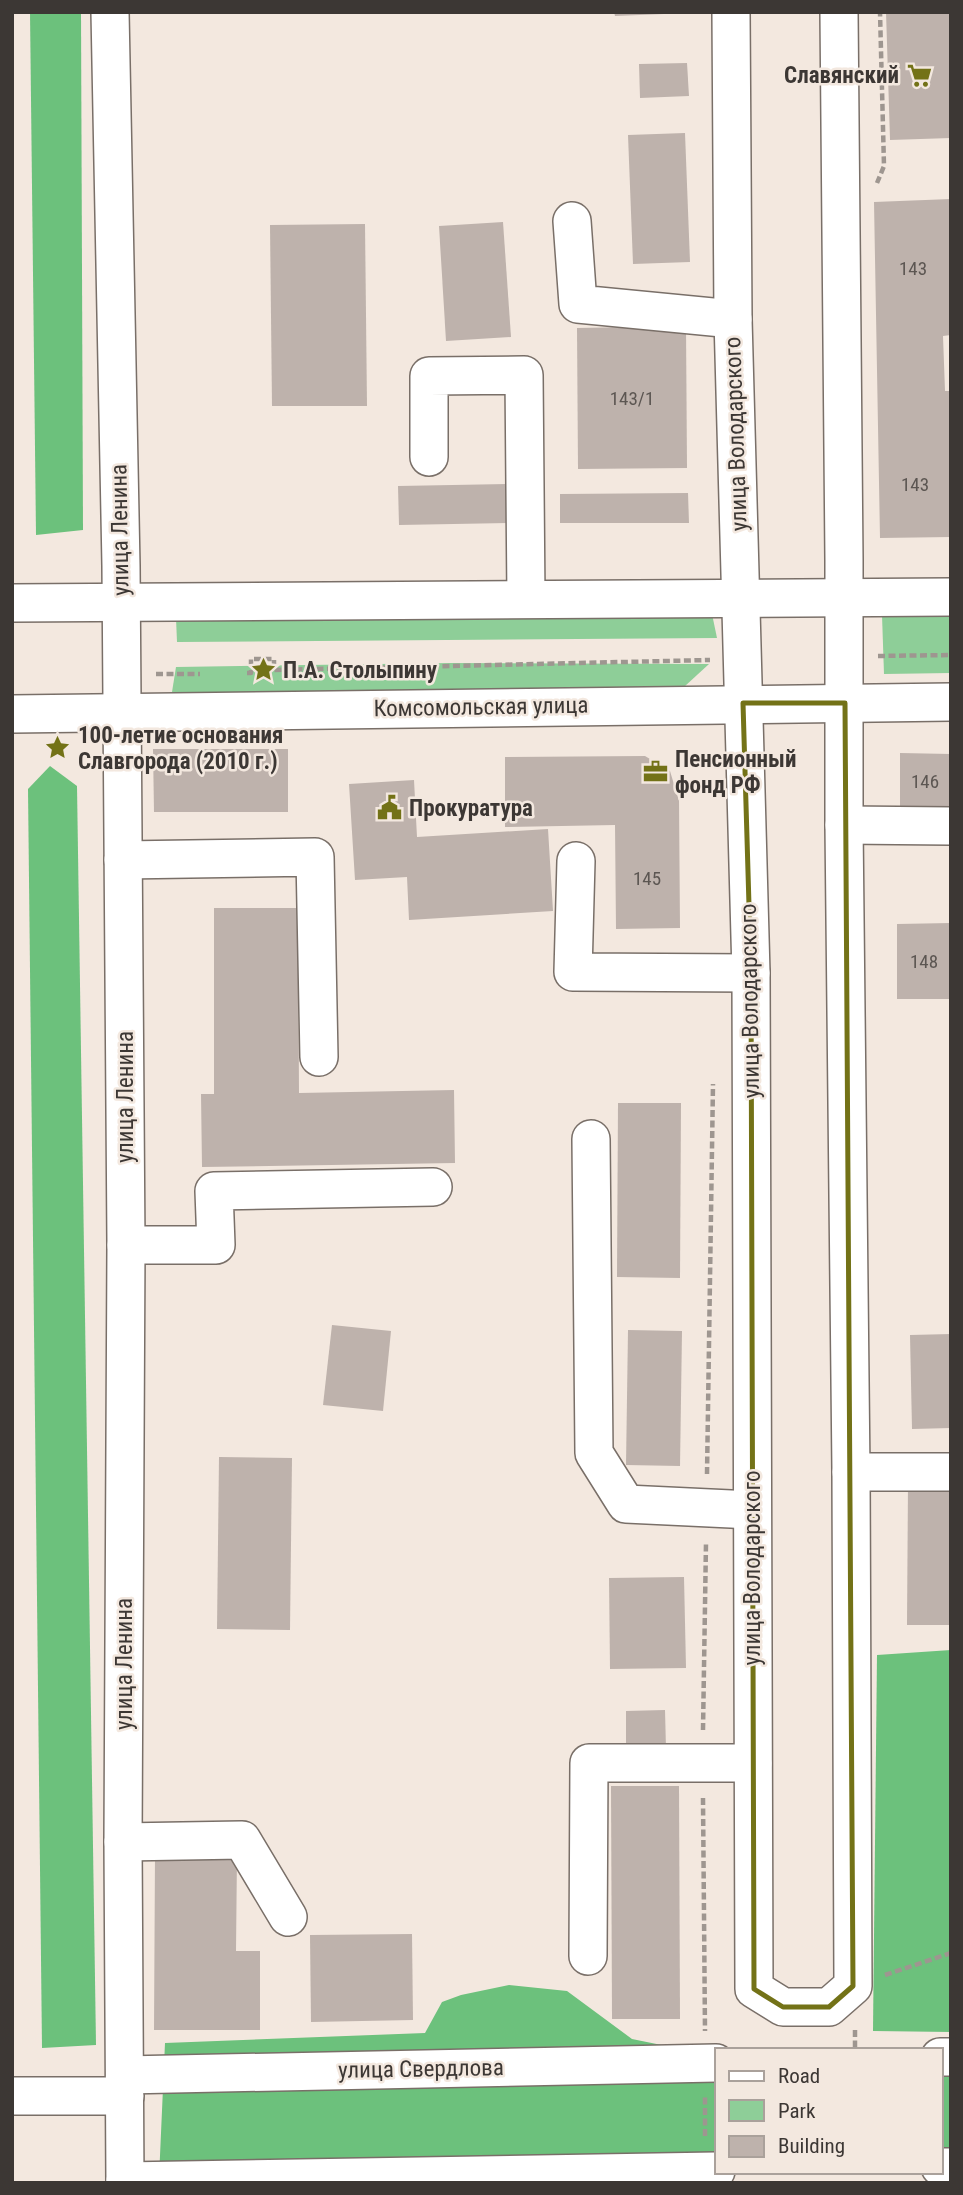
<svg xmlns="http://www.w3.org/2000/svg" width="963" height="2195" font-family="'Roboto Condensed',sans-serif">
	<rect width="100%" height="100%" fill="#f3e8df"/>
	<g fill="#8ece98">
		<path d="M712 614 717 638 177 642 176 618Z"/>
		<path d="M951 614V673L884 674 882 615Z"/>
		<path d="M451 663 709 664 672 698 172 692 176 667Z"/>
	</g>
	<g fill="#6cc17c">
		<path d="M30 12H81L83 530 36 535Z"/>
		<path d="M50 766 77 786 96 2045 42 2048 28 789Z"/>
		<path d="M951 1650V2032L873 2031 877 1655Z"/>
		<path d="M509 1985 567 1991 632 2039 686 2050 716 2066V2156L159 2178 165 2043 425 2033 442 2002 461 1995Z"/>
		<path d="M940 2067H951V2147L940 2148Z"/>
	</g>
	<g fill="#beb2ac">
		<path d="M614 12H664V14L615 16Z"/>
		<path d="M886 12H951V138L890 140Z"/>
		<path d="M687 63 689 96 640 98 639 64Z"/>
		<path d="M685 133 690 262 633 264 628 135Z"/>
		<path d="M951 199V335L943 336 945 391H951V537L880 538 874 202Z"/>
		<path d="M503 222 511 337 446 341 439 226Z"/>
		<path d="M365 224 367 406H272L270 225Z"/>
		<path d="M686 326 687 468 578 469 577 328Z"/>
		<path d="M507 484 508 523 399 525 398 486Z"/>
		<path d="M688 493 689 523H560V494Z"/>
		<path d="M153 749H288V812H154Z"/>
		<path d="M900 753 951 754V808L900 807Z"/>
		<path d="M645 756 670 771 679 801 680 928 616 929 615 825 505 827V757Z"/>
		<path d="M414 780 417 837 548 829 553 911 409 920 407 877 355 880 349 784Z"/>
		<path d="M214 908H298L299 1093 454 1090 455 1163 202 1167 201 1094H214Z"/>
		<path d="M951 923V999H897V924Z"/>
		<path d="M618 1103H681L680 1278 617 1277Z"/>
		<path d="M332 1325 391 1331 383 1411 323 1405Z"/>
		<path d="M628 1330 682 1331 680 1466 626 1465Z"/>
		<path d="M951 1334V1428L912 1429 910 1335Z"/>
		<path d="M219 1457 292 1458 290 1630 217 1629Z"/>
		<path d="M908 1483 951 1484V1625H907Z"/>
		<path d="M684 1577 686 1668 610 1669 609 1578Z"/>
		<path d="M665 1710 666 1749H626V1711Z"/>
		<path d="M611 1786H679L680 2019H612Z"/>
		<path d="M155 1854H237L236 1951H260V2030H154Z"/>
		<path d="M412 1934 413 2020 311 2022 310 1935Z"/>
	</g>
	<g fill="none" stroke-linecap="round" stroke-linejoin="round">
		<defs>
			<g id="minor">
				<path d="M110 12 121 566 126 1245 123 1842 125 2183"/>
				<path d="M731 12 733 319 751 973 754 1989 783 2007H829L853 1986 851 1472 844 825V560L839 12"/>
				<path d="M572 221 578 304 733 319"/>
				<path d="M429 457V376L524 375 526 599"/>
				<path d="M12 603 951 597"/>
				<path d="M12 714 951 702"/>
				<path d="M844 825 951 826"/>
				<path d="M123 860 315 857 319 1057"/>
				<path d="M576 861 573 972 751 973"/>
				<path d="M591 1139 594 1453 626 1504 752 1510"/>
				<path d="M126 1245H216L214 1191 433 1187"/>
				<path d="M851 1472H951"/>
				<path d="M123 1842 242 1840 288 1917"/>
				<path d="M588 1956 589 1763H753"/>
				<path d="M940 2057H951"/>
				<path d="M125 2075 716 2063"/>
				<path d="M12 2096H125"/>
				<path d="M940 2167H951"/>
				<path d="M125 2181 716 2171"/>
			</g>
		</defs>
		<use href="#minor" stroke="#796f68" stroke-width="40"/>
		<g stroke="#9e9690" stroke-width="4.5" stroke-dasharray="7 3.5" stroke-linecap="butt">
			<path d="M877 183 884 166 880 12"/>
			<path d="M878 656 951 655"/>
			<path d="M247 673H251V659H274V670L710 660"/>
			<path d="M156 674H200"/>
			<path d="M707 1474 713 1084"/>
			<path d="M703 1730 706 1543"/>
			<path d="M703 1798 705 2031"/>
			<path d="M885 1975 951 1953"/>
			<path d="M855 2030V2050"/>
			<path d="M705 2136V2096"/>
		</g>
		<use href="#minor" stroke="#fff" stroke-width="37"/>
	</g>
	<path fill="none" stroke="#737217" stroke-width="5" stroke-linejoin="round" d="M743 703H845L853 1986 829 2007H783L754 1989 751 973Z"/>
	<defs>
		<symbol id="supermarket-bare" viewBox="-9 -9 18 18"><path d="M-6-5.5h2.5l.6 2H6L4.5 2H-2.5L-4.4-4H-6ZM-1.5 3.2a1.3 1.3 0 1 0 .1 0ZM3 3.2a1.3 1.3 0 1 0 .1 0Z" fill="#737217" stroke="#f3e8df" stroke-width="2.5" paint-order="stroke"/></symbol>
		<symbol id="sight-bare" viewBox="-9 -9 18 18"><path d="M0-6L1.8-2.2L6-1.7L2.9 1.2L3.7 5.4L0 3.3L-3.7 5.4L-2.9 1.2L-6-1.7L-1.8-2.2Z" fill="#737217" stroke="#f3e8df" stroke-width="2.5" paint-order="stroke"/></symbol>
		<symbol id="office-bare" viewBox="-9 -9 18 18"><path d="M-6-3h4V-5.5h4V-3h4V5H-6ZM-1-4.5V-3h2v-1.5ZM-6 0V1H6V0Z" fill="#737217" stroke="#f3e8df" stroke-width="2.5" paint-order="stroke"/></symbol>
		<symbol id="civic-bare" viewBox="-9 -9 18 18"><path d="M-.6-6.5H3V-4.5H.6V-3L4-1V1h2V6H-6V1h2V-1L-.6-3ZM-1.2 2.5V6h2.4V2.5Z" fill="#737217" stroke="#f3e8df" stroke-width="2.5" paint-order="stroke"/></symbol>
	</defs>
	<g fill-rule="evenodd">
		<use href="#supermarket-bare" x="902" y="58" width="35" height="35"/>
		<use href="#sight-bare" x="246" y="652" width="35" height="35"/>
		<use href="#sight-bare" x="40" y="730" width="35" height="35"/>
		<use href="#office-bare" x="638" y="754" width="35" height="35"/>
		<use href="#civic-bare" x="372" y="790" width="35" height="35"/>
	</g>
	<g text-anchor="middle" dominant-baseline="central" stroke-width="5" stroke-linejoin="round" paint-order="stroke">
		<g font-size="19" fill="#5c5652">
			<text x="913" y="268">143</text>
			<text x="632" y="398">143/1</text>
			<text x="915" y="484">143</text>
			<text x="925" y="781">146</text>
			<text x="647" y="878">145</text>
			<text x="924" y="961">148</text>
		</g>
		<g font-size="23" font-weight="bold" fill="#3c3734" stroke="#f3e8df" text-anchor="start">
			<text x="899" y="75" text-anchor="end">Славянский</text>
			<text x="283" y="670">П.А. Столыпину</text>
			<text x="78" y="735">100-летие основания<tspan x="78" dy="26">Славгорода (2010 г.)</tspan></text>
			<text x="675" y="759">Пенсионный<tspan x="675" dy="26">фонд РФ</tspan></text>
			<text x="409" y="808">Прокуратура</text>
		</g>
		<g font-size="23" fill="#3c3734" stroke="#f3e8df">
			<text transform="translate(736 434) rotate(-92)">улица Володарского</text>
			<text transform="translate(120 530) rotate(-91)">улица Ленина</text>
			<text transform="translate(481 707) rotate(-1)">Комсомольская улица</text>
			<text transform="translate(750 1001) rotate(-91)">улица Володарского</text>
			<text transform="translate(125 1097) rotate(-90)">улица Ленина</text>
			<text transform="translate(752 1568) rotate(-90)">улица Володарского</text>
			<text transform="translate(124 1664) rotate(-90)">улица Ленина</text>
			<text transform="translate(421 2069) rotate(-1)">улица Свердлова</text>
		</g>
	</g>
	<rect width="963" height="2195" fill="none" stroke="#3c3734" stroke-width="28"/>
	<rect x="715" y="2048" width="228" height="126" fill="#f3e8df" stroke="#aaa19b" stroke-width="2"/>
	<rect x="729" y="2071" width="35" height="10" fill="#ffffff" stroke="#aaa19b" stroke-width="2"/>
	<text x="778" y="2083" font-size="21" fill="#3c3734">Road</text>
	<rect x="729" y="2100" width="35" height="21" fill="#8ece98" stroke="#aaa19b" stroke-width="2"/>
	<text x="778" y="2118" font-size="21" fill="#3c3734">Park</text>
	<rect x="729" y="2136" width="35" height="21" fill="#beb2ac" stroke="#aaa19b" stroke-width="2"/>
	<text x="778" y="2153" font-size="21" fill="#3c3734">Building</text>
</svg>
